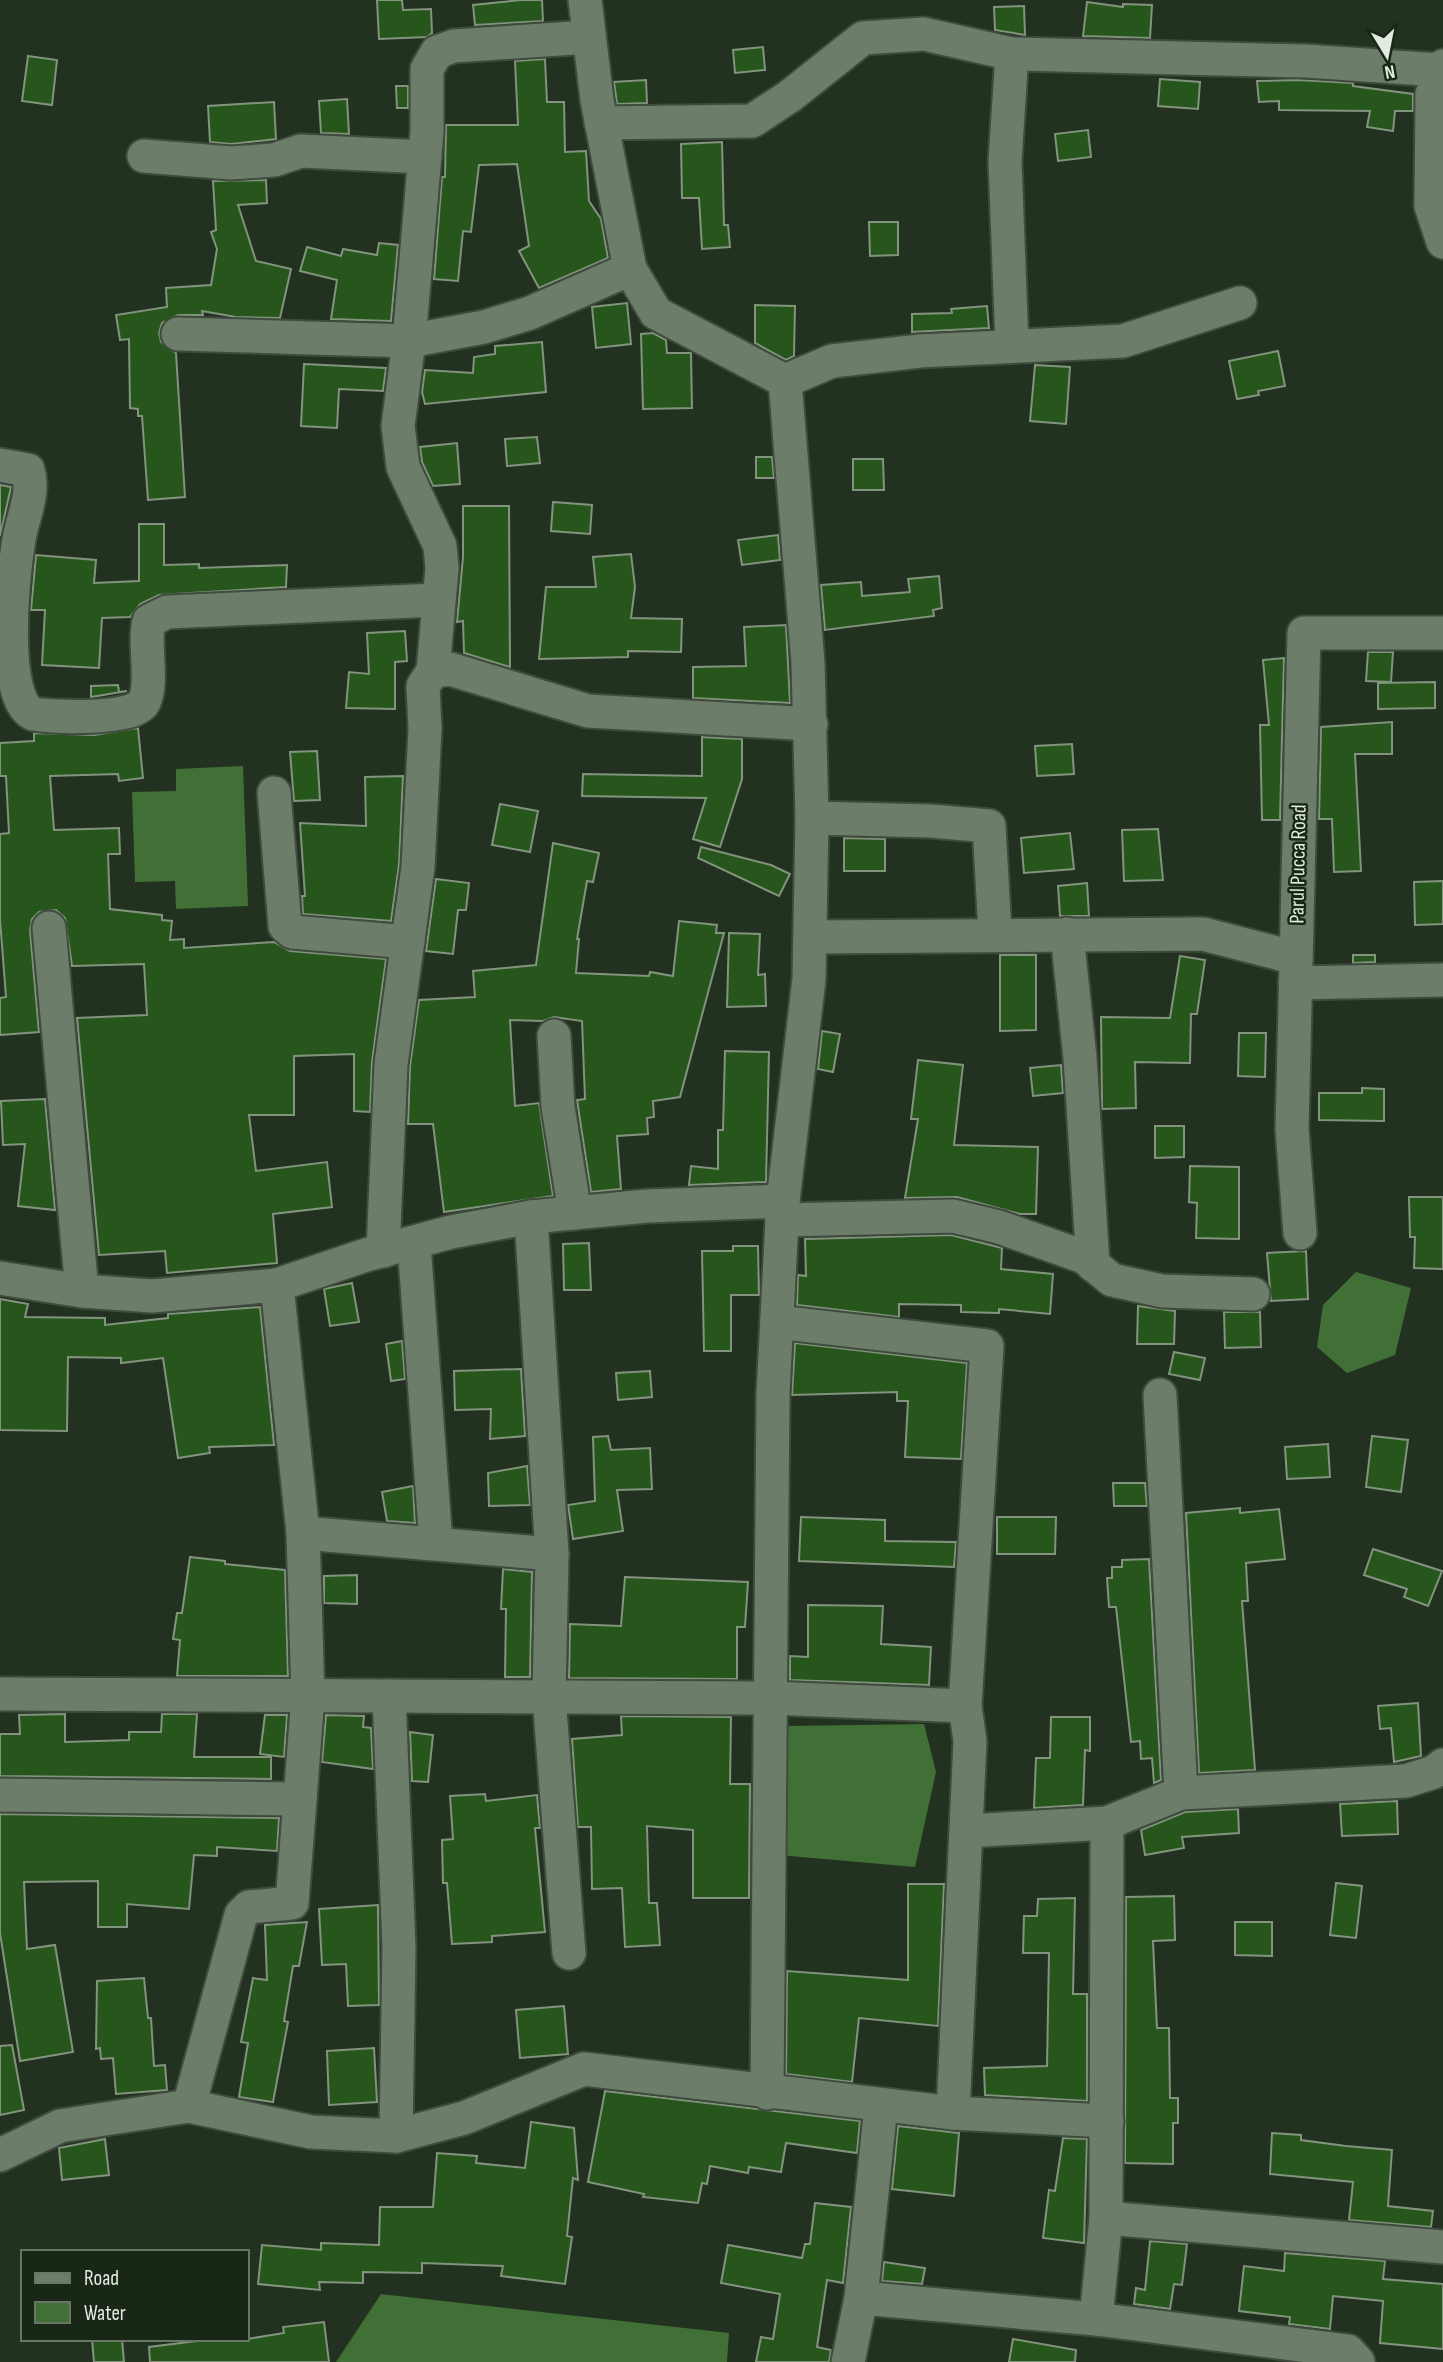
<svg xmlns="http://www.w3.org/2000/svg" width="1443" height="2362" font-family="'Sofia Sans Condensed',sans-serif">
	<rect width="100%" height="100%" fill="#233120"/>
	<g fill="#417036">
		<path d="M243 766 248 906 176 909 175 881 135 882 132 792 176 791V769Z"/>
		<path d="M1356 1272 1411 1288 1395 1355 1347 1373 1317 1347 1323 1305Z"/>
		<path d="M924 1724 936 1772 915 1867 778 1855 787 1726Z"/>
		<path d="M381 2294 729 2333 727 2362H336Z"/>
	</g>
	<g fill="#27561c" stroke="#82937e" stroke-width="2">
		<path d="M377 0H402L403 10 431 9 432 33 427 37 379 39Z"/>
		<path d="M521 0H542L543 21 475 25 473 5Z"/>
		<path d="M1087 2 1123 7V4L1152 5 1150 38 1083 36Z"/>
		<path d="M1024 6 1025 35 995 30 994 7Z"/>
		<path d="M763 47 765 70 735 73 733 50Z"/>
		<path d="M28 56 57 60 52 105 22 101Z"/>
		<path d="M545 59 547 102H564L565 152 586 151 589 201 601 219 608 258 539 288 519 251 529 246 517 164 479 165 471 232 463 231 458 281 434 279 442 177H445L446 125H518L515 61Z"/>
		<path d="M1160 79 1200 82 1198 109 1158 106Z"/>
		<path d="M646 80 647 103 617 104 614 82Z"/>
		<path d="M1298 80 1353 83V86L1413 94V111H1395L1393 131 1367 127 1370 111 1279 110V101L1259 102 1257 81Z"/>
		<path d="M396 86H408V108H397Z"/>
		<path d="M347 99 349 134 321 133 319 101Z"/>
		<path d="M274 102 276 139 231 144 210 142 208 106Z"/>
		<path d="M1088 130 1091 157 1058 161 1055 134Z"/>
		<path d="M722 142 724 225H728L730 247 702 249 699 198H682L681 144Z"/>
		<path d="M266 180 267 203 238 205 256 261 291 269 280 318 236 317 202 311 203 315H178L162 323 159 333 161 342 176 353 185 497 148 500 142 416H138V409L130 408 129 339 120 340 116 315 167 307 166 288 211 285 217 249 211 232 216 230 213 181Z"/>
		<path d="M869 222H898V255L870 256Z"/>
		<path d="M379 243 398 245 391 321 331 319 337 280 300 271 307 247 341 256 343 249 377 255Z"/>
		<path d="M627 303 631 344 596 348 592 307Z"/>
		<path d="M755 305 795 306 794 356 786 360 755 343Z"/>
		<path d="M987 306 989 328 912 332V314L952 313 951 309Z"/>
		<path d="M653 333 666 340 667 353H691L692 408 643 409 641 334Z"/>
		<path d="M542 342 546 392 425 404 422 392 425 370 473 373 474 357 495 354V346Z"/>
		<path d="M1278 351 1285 386 1258 391 1259 395 1237 399 1229 361Z"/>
		<path d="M304 364 386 368 383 391 339 389 337 428 301 426Z"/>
		<path d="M1035 365 1070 367 1066 424 1030 421Z"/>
		<path d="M537 437 540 463 507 466 505 439Z"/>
		<path d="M457 443 460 484 433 486 422 462 420 447Z"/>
		<path d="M756 457H772L774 478H756Z"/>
		<path d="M853 459H883L884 490H853Z"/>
		<path d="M0 485 11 487 0 536Z"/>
		<path d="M553 502 592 505 590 534 551 531Z"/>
		<path d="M463 506H509L510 667 464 653 463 621 457 622 463 557Z"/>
		<path d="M139 524H164V565L199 564V568L287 565 286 587 159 595 140 604 130 617 102 618 99 668 42 665 45 610H31L36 555 96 560 94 583 139 581Z"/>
		<path d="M778 535 780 560 742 565 738 540Z"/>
		<path d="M631 554 635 587 631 618 682 619 681 652 628 651V657L539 659 546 587H596L593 557Z"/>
		<path d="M939 576 942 608 933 610 934 616 825 630 821 585 861 582 862 596 910 592 908 579Z"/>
		<path d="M786 625 790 703 693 698V667L746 666 744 627Z"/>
		<path d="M405 631 407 661 395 662V709L346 708 349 672 369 674 367 633Z"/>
		<path d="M1368 652H1393L1391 682 1366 681Z"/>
		<path d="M1284 658 1280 820H1262L1260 725H1269L1263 660Z"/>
		<path d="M1435 682V708L1378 709V683Z"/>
		<path d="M118 685 119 692 127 691 91 697V686Z"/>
		<path d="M1392 722V754H1355L1361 871 1334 872 1332 819H1319L1321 727Z"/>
		<path d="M138 728 143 778 119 781 118 774 50 776 54 830 119 828 120 854H108L110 909 162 915V920L172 921 170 940 184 939V948L274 942 290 951 386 959 372 1062 370 1112 354 1111V1054L294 1056V1115H249L256 1171 327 1162 332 1207 273 1214 277 1263 167 1273 165 1251 99 1255 77 1018 147 1015 144 964 72 966 65 918 56 910 39 912 32 919 30 930 39 1032 0 1035V998L6 997 0 920V834L9 833 6 776H0V743L34 741V733L94 735Z"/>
		<path d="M702 737 742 739V779L720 847 693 839 706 798 582 796 583 774 702 776Z"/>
		<path d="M1072 744 1074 774 1037 776 1035 746Z"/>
		<path d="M317 751 320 800 294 801 290 752Z"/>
		<path d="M403 776 399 865 391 921 303 914 302 896H305L300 823 366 826 365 777Z"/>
		<path d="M500 804 538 811 530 852 492 845Z"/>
		<path d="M1158 829 1163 880 1124 881 1122 830Z"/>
		<path d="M1070 833 1074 869 1024 873 1021 838Z"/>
		<path d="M844 838 885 839V871H844Z"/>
		<path d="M553 843 599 853 593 882 587 881 577 939H579L576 973 649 976 650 972 673 976 679 921 717 925 716 933H724L680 1097 653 1101 654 1117 647 1118 648 1134 617 1136 621 1189 591 1192 577 1100 585 1099 582 1021 554 1017 543 1021 510 1020 515 1106 539 1103 553 1196 444 1212 433 1124H408L410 1066 419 1000 475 997 473 971 536 965Z"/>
		<path d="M701 847 771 865 790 874 779 896 698 858Z"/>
		<path d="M436 879 469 883 466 910H458L453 954 426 951Z"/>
		<path d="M1443 881V924L1415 925 1414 882Z"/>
		<path d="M1087 883 1089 916H1060L1058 886Z"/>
		<path d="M729 933 760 934 758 975 765 974 766 1006 727 1007Z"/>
		<path d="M1000 955H1036V1030L1000 1031Z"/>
		<path d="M1353 955H1375V962L1353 963Z"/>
		<path d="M1180 956 1205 960 1197 1014H1191L1190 1063 1135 1062 1136 1108 1102 1109 1101 1017 1170 1018Z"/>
		<path d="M822 1031 840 1034 833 1072 818 1069Z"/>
		<path d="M1239 1033H1266L1265 1077 1238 1076Z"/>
		<path d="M725 1051 769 1052 766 1182 689 1185 691 1166 718 1169V1130H723Z"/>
		<path d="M918 1060 963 1065 954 1145 1038 1147 1036 1214H1020L957 1197 905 1198 918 1119H911Z"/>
		<path d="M1061 1065 1063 1093 1033 1096 1030 1068Z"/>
		<path d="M1362 1088 1384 1089V1121L1319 1120V1093H1362Z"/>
		<path d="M45 1099 55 1210 18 1206 25 1144 3 1145 1 1101Z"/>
		<path d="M1155 1126H1184V1157L1155 1158Z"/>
		<path d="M1190 1166 1239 1167V1239L1196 1238 1197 1203 1189 1202Z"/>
		<path d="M1409 1197H1443V1269L1414 1268 1415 1237H1410Z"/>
		<path d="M951 1235 1002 1248 1001 1269 1053 1274 1050 1314 999 1309V1313L961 1312V1305L899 1304V1317L797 1305 798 1275 806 1276 805 1239Z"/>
		<path d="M589 1243 591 1290H564L563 1244Z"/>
		<path d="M733 1246H758L759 1295H731V1351H704L702 1251H733Z"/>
		<path d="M1306 1251 1308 1299 1271 1301 1267 1253Z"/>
		<path d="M352 1283 359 1322 330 1326 324 1289Z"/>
		<path d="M0 1299 28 1304 25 1317 105 1318V1325L168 1318V1314L260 1307 274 1445 209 1447 210 1453 178 1458 163 1358 121 1363V1358L68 1357 67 1431 0 1430Z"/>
		<path d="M1138 1306 1175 1311 1174 1344H1137Z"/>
		<path d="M1224 1312H1260L1261 1347 1225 1348Z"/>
		<path d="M402 1341 405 1379 391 1381 386 1344Z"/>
		<path d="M795 1343 967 1363 961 1459 905 1457 908 1401H897V1392L792 1395Z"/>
		<path d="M1174 1352 1205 1358 1200 1380 1169 1374Z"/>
		<path d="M521 1369 525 1436 490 1439 491 1409 455 1410 454 1371Z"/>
		<path d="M650 1371 652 1397 618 1400 616 1373Z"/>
		<path d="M608 1436 611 1450 650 1448 652 1489 617 1490 623 1531 573 1539 568 1505 595 1501 593 1437Z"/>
		<path d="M1372 1436 1408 1440 1401 1492 1366 1487Z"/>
		<path d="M1328 1444 1330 1477 1287 1479 1285 1447Z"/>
		<path d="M527 1466 530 1505 489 1506 488 1473Z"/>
		<path d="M1113 1483H1145L1147 1506H1114Z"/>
		<path d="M413 1486 415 1523 387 1521 382 1492Z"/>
		<path d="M1240 1508V1513L1279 1509 1285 1559 1246 1563 1248 1601H1242L1255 1770 1199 1773 1186 1513Z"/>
		<path d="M801 1517 885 1520V1541L956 1542 954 1567 799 1561Z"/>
		<path d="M997 1517H1056L1055 1554H997Z"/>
		<path d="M1373 1549 1442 1571 1428 1606 1404 1597 1407 1589 1364 1575Z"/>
		<path d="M190 1557 225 1561V1564L285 1570 288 1676H177L180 1640 173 1639 177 1613H182Z"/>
		<path d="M1149 1559 1161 1780 1154 1783 1152 1758 1141 1759 1140 1741 1131 1742 1116 1607H1109L1107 1578H1112V1567H1122V1560Z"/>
		<path d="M503 1569 532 1572 530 1677H505L506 1609H501Z"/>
		<path d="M357 1575V1604L324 1603V1576Z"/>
		<path d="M625 1577 748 1582 745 1627H737V1679L569 1678 570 1624 621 1626Z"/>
		<path d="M808 1605 883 1606 881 1644 931 1647 929 1685 790 1680V1656L808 1657Z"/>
		<path d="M1418 1703 1421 1756 1394 1762 1391 1728 1380 1729 1378 1706Z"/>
		<path d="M65 1714V1742L129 1740V1732H161L162 1714H197L194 1757H271V1779L0 1776V1734H20L19 1715Z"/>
		<path d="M265 1715H287L284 1757 260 1754Z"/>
		<path d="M326 1715 364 1716 363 1727 371 1728 373 1769 322 1762Z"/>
		<path d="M621 1716 731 1717 730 1784H750L749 1898H693V1830L647 1826 649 1903H657L660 1945 625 1947 622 1888 592 1889 591 1827H578L572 1739 622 1735Z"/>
		<path d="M1051 1717H1090V1751L1085 1750 1083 1805 1034 1808 1036 1758H1050Z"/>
		<path d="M410 1732 433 1735 428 1782 412 1781Z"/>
		<path d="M485 1794 486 1801 537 1795 540 1828H535L545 1932 492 1936V1942L452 1944 447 1883H443L442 1840 453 1839 450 1796Z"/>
		<path d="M1397 1801 1398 1834 1342 1836 1340 1804Z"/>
		<path d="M1238 1809 1239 1833 1182 1837 1184 1848 1145 1855 1141 1830 1185 1812Z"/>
		<path d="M0 1814 279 1818 277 1851 217 1847V1856L194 1855 189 1909 127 1904V1927H98V1881L24 1882 27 1949 55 1945 73 2052 20 2061 0 1933Z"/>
		<path d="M1336 1883 1362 1886 1356 1938 1330 1935Z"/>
		<path d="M908 1884H944L938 2026 859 2018 852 2082 786 2074 787 1971 908 1980Z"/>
		<path d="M1174 1896 1175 1940 1153 1941 1157 2028H1169L1170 2098H1178V2123H1173V2164L1125 2163 1126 1897Z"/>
		<path d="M1075 1898 1073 1994H1087V2101L985 2095 984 2068 1047 2066 1049 1953H1023L1024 1916H1037L1038 1899Z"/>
		<path d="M378 1905 379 2005 348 2006 346 1964 322 1965 319 1909Z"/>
		<path d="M307 1922 299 1966H293L284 2021 288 2022 273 2102 239 2097 248 2043 241 2042 253 1978 267 1980 265 1925Z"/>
		<path d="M1235 1922H1272V1956L1235 1955Z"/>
		<path d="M144 1978 148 2018H151L154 2066 165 2065 167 2090 116 2094 113 2058 101 2059 100 2048 96 2049 97 1981Z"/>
		<path d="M564 2006 568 2054 520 2058 516 2010Z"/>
		<path d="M12 2045 24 2110 0 2115V2046Z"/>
		<path d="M374 2048 377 2102 329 2105 327 2051Z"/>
		<path d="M605 2091 860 2121 857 2153 786 2143 781 2172 749 2167 748 2173 710 2166 707 2184 702 2183 698 2203 643 2197 644 2194 588 2182Z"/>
		<path d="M531 2122 574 2128 578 2180 573 2178 567 2236 572 2237 565 2284 501 2276 503 2266 422 2263V2273L363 2272V2283L319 2282 320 2290 258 2284 262 2245 321 2250V2243L379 2245 380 2207H433L437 2153 477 2156 476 2163 525 2168Z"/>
		<path d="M898 2126 959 2133 954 2196 892 2189Z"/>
		<path d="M1272 2133 1301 2135V2140L1346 2146 1392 2150 1388 2206 1433 2211 1431 2227 1349 2220 1353 2182 1270 2174Z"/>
		<path d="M1063 2138 1087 2139 1084 2243 1043 2238 1049 2190 1055 2191Z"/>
		<path d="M105 2139 109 2175 62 2180 59 2148Z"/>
		<path d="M815 2203 851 2207 843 2283 827 2280 817 2347 831 2350 829 2362H756L761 2337 773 2339 780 2294 721 2283 728 2245 802 2258 805 2244H810Z"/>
		<path d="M1150 2241 1187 2244 1182 2285 1174 2284 1170 2309 1134 2304 1136 2288 1145 2290Z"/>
		<path d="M1285 2253 1385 2261 1383 2279 1443 2284V2349L1380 2343 1383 2301 1333 2296 1330 2329 1289 2324 1290 2317 1239 2311 1244 2266 1284 2271Z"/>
		<path d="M884 2262 925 2268 922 2284 882 2281Z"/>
		<path d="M324 2322 329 2362H150L149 2347 213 2339H247L284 2333 283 2327Z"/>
		<path d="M92 2339H122L124 2362H94Z"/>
		<path d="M1013 2339 1076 2350 1075 2362H1009Z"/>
	</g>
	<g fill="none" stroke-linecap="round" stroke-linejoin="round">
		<defs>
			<g id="street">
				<path d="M585 0 597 100 630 269 656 313 785 381 808 663 812 818 809 979 783 1201 773 1394 767 2093"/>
				<path d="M1012 54 1005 161 1012 346"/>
				<path d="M1443 66 1432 94 1431 206 1443 242"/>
				<path d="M601 123 752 121 790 96 863 38 924 34 1012 54 1306 61 1439 70"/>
				<path d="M144 156 231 163 274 160 301 151 425 157"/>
				<path d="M178 334 409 341 484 327 530 313 630 269"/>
				<path d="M785 381 832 361 920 351 1123 341 1240 303"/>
				<path d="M0 465 28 470C35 493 23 516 19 539 13 576 0 698 33 714 53 717 134 721 144 702 154 682 143 644 149 621L167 612 437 600"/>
				<path d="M433 671 442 568 440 546 403 467 398 426 409 341 427 131V69L437 52 454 46 589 37"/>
				<path d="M274 793 285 926 292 932 408 942"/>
				<path d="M812 818 931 821 989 826 995 933"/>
				<path d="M49 928 82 1291"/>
				<path d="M1067 934 1080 1058 1093 1265"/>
				<path d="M810 937 1203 934 1296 958"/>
				<path d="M1295 983 1443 980"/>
				<path d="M554 1036 558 1107 575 1213"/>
				<path d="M531 1217 552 1554"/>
				<path d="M782 1220 953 1216 999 1227 1084 1257 1112 1280 1162 1291 1253 1294"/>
				<path d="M1300 1233 1292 1129 1304 633H1443"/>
				<path d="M414 1244 436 1543"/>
				<path d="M383 1251 391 1064 418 867 425 729 423 686 433 671 450 669 588 711 811 724"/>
				<path d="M0 1278 82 1291 152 1296 277 1285"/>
				<path d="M777 1322 987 1346 965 1706 970 1741 953 2113"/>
				<path d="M1160 1395 1181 1793"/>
				<path d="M0 1694 771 1698 965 1706"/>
				<path d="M389 1696 399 1947 396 2136"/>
				<path d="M0 1795 300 1799"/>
				<path d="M1107 1823 1106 2218 1096 2319 1348 2351 1358 2362"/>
				<path d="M967 1831 1107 1823 1181 1793 1406 1781 1434 1772 1443 1765"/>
				<path d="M569 1953 549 1697 552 1554 303 1533 277 1285 366 1255 451 1232 531 1217 647 1206 783 1201"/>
				<path d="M189 2106 241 1915 249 1907 292 1903 308 1696 303 1533"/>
				<path d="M0 2155 60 2126 189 2106 311 2132 396 2136 464 2118 584 2069 953 2113 1107 2121"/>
				<path d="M1106 2218 1443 2247"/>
				<path d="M861 2298 1096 2319"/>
				<path d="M848 2362 861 2298 881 2106"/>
			</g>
		</defs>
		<use href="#street" stroke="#3f4b3d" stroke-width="37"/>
		<use href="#street" stroke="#6c7d69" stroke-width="33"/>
	</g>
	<g text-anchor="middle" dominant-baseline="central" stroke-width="5" stroke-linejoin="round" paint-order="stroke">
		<g font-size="21" fill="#e2ebe0" stroke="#192716">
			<text transform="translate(1298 864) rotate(-89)">Parul Pucca Road</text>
		</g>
	</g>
	<rect x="21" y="2250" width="228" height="91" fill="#192716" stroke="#697567" stroke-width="2"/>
	<rect x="35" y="2273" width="35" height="10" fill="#6c7d69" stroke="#697567" stroke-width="2"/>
	<text x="84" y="2285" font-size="21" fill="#e2ebe0">Road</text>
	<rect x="35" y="2302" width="35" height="21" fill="#417036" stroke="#697567" stroke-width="2"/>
	<text x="84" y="2320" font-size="21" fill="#e2ebe0">Water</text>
	<g transform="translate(1387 56) rotate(170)" stroke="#192716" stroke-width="5" paint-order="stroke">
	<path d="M0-5L12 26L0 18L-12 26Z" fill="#e2ebe0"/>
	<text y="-10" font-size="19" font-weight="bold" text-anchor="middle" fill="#e2ebe0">N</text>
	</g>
</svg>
